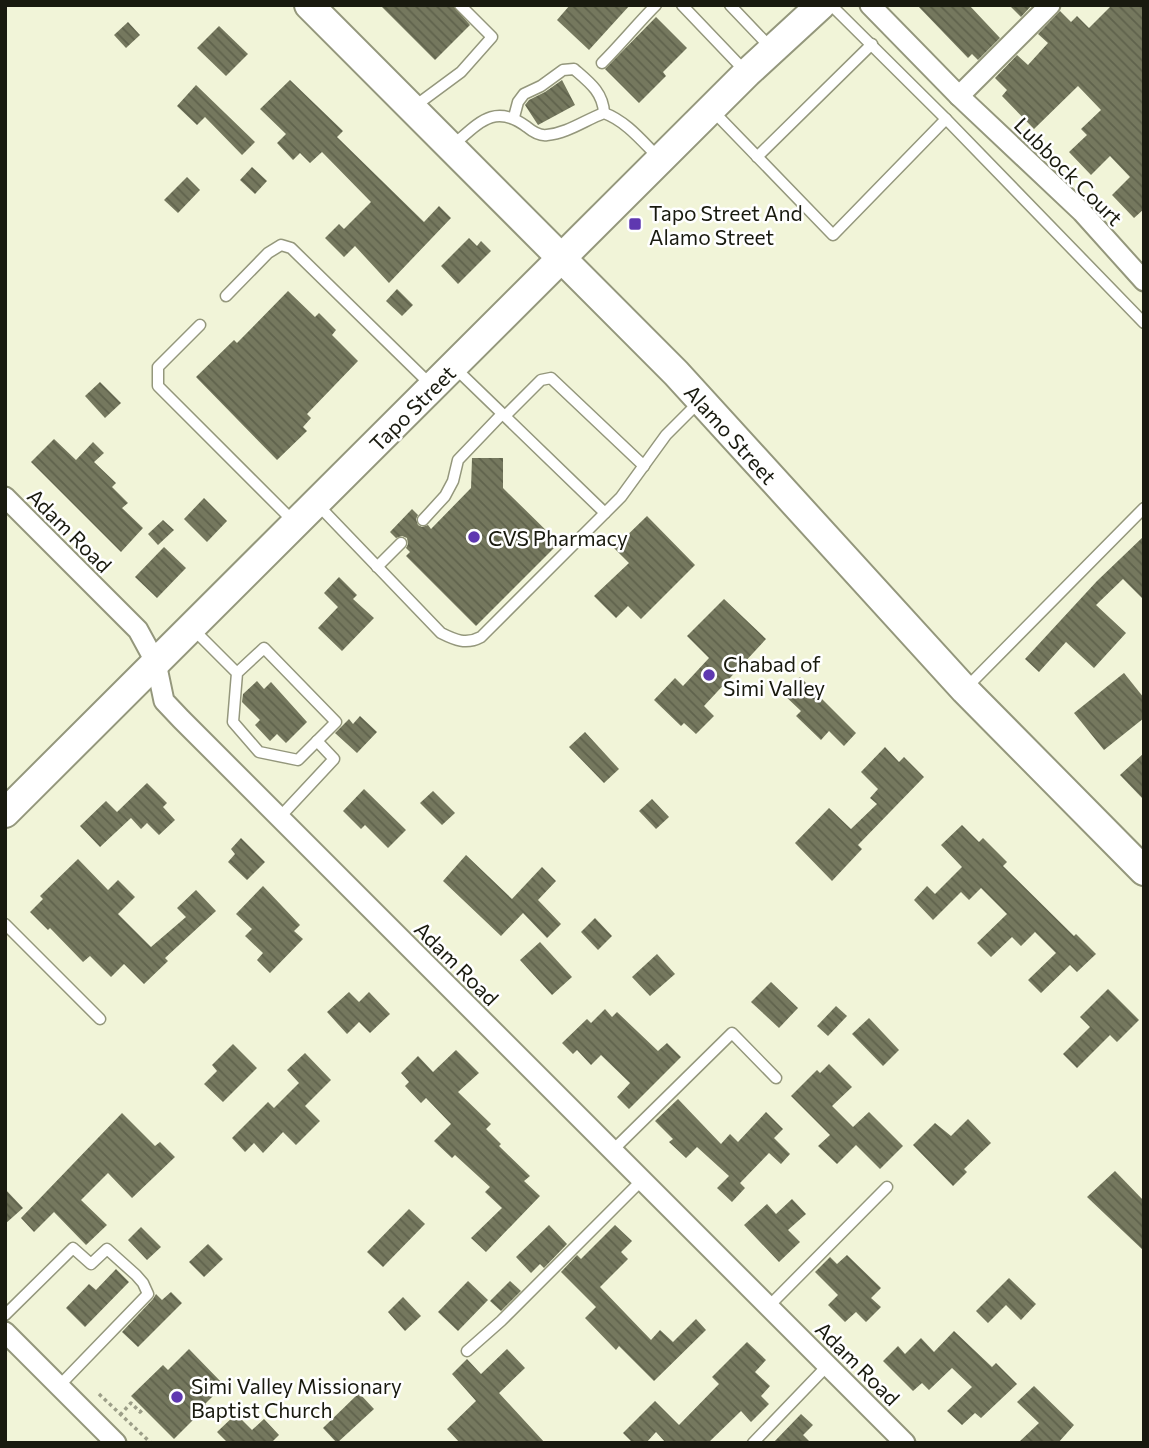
<svg xmlns="http://www.w3.org/2000/svg" width="1149" height="1448" font-family="Commissioner,sans-serif">
	<defs>
		<pattern id="building-back-hatch" width="6" height="6" patternUnits="userSpaceOnUse" patternTransform="scale(1.75)"><rect width="6" height="6" fill="#75785e"/><path d="M-1 5l2 2M0 0l6 6M5-1l2 2" fill="none" stroke="#5f624c"/></pattern>
	</defs>
	<rect width="100%" height="100%" fill="#f1f4d8"/>
	<g fill="url(#building-back-hatch)">
		<path d="M380 5H453L470 25 435 60Z"/>
		<path d="M570 5H630L589 50 557 20Z"/>
		<path d="M917 5H969L1000 38 978 60 972 54 968 58Z"/>
		<path d="M1009 5H1032L1021 17Z"/>
		<path d="M1112 5H1144V209L1134 218 1112 195 1130 177 1110 156 1091 175 1069 152 1087 135 1081 129 1101 110 1078 86 1034 129 1002 96 1007 90 995 78 1017 55 1028 65 1048 43 1038 34 1060 11 1071 22 1077 16 1089 28Z"/>
		<path d="M656 17 687 48 663 72 666 76 639 103 605 69Z"/>
		<path d="M128 22 140 35 126 48 114 35Z"/>
		<path d="M219 26 248 54 226 76 197 48Z"/>
		<path d="M290 80 343 131 337 137 424 222 439 206 451 218 389 283 355 246 344 257 325 238 339 224 344 229 371 202 322 152 310 163 300 153 293 160 277 143 286 134 260 109Z"/>
		<path d="M562 80 575 105 538 125 525 105 529 100 545 92Z"/>
		<path d="M196 85 255 142 242 155 205 117 197 125 177 106Z"/>
		<path d="M252 167 267 181 255 194 240 180Z"/>
		<path d="M187 177 200 190 178 213 164 200Z"/>
		<path d="M469 238 477 246 481 241 491 251 458 284 441 266Z"/>
		<path d="M397 289 413 305 402 316 386 301Z"/>
		<path d="M288 291 315 317 319 313 336 330 332 335 358 361 307 414 311 418 303 427 307 431 277 460 196 377 234 340 237 343Z"/>
		<path d="M100 382 121 403 105 418 85 396Z"/>
		<path d="M54 439 76 460 93 442 104 453 94 462 116 483 112 487 128 503 122 508 143 528 121 552 31 462Z"/>
		<path d="M472 458H503V488L559 543 476 626 406 556 410 552 406 548 408 544 407 538 402 536 396 538 390 532 412 509 418 515 416 519 418 525 422 527 428 525 431 529 471 488Z"/>
		<path d="M204 498 227 521 207 542 184 519Z"/>
		<path d="M647 516 695 565 641 619 628 606 616 618 594 596 629 563 614 548Z"/>
		<path d="M163 520 174 530 158 545 148 534Z"/>
		<path d="M1144 536V600L1123 579 1096 605 1126 633 1094 668 1066 642 1039 672 1025 659 1097 581Z"/>
		<path d="M164 547 186 568 157 598 135 577Z"/>
		<path d="M339 577 357 595 353 599 374 618 342 651 318 628 338 607 324 593Z"/>
		<path d="M724 599 766 639 704 706 714 716 696 734 684 723 681 726 654 700 675 678 683 686 709 658 687 636Z"/>
		<path d="M1124 673 1144 698V718L1104 750 1074 713Z"/>
		<path d="M800 677 856 733 844 746 829 731 821 740 796 716 801 711 783 694Z"/>
		<path d="M257 681 264 689 271 682 307 722 286 743 277 734 270 741 255 725 260 720 242 702 243 694Z"/>
		<path d="M360 716 377 732 357 753 335 733 349 719 353 724Z"/>
		<path d="M585 732 619 769 604 783 569 747Z"/>
		<path d="M885 747 899 762 904 757 924 777 858 845 862 849 832 881 795 843 829 808 851 829 877 804 870 798 878 789 861 772Z"/>
		<path d="M1144 753V800L1120 775Z"/>
		<path d="M147 783 167 803 163 807 175 820 159 835 147 823 141 829 131 818 100 847 80 826 106 801 117 812Z"/>
		<path d="M364 789 406 830 388 848 365 825 361 829 343 811Z"/>
		<path d="M433 791 455 813 442 825 420 803Z"/>
		<path d="M652 799 669 817 656 829 639 811Z"/>
		<path d="M962 825 979 842 983 838 1007 862 1003 866 1074 936 1076 934 1096 954 1077 972 1070 965 1041 993 1028 980 1056 953 1035 932 1021 946 1012 937 991 957 977 943 1007 914 981 888 969 900 961 892 933 920 914 900 927 886 935 894 962 867 941 845Z"/>
		<path d="M241 838 265 862 247 880 228 862 235 854 231 849Z"/>
		<path d="M466 855 512 899 542 867 556 881 538 900 561 924 547 938 523 913 501 936 443 881Z"/>
		<path d="M78 859 108 890 118 880 135 897 118 914 151 947 186 917 177 908 196 890 216 911 165 958 168 961 144 984 124 964 111 977 90 956 83 962 50 928 48 930 30 912 43 899 40 896Z"/>
		<path d="M263 886 300 925 294 931 303 939 270 973 257 960 263 953 245 936 252 929 236 914Z"/>
		<path d="M595 918 612 936 598 950 581 932Z"/>
		<path d="M540 942 572 977 552 995 520 960Z"/>
		<path d="M657 954 675 974 650 996 632 977Z"/>
		<path d="M771 982 798 1008 779 1028 751 1002Z"/>
		<path d="M1108 989 1139 1020 1117 1042 1110 1035 1077 1068 1063 1054 1090 1027 1080 1017Z"/>
		<path d="M349 992 359 1002 369 992 390 1014 370 1033 359 1022 347 1034 327 1012Z"/>
		<path d="M836 1006 847 1016 828 1036 817 1026Z"/>
		<path d="M605 1009 612 1017 617 1012 658 1051 667 1043 681 1057 629 1109 617 1097 630 1083 601 1055 591 1065 577 1050 573 1054 562 1043 587 1019 591 1023Z"/>
		<path d="M869 1018 899 1050 883 1066 852 1034Z"/>
		<path d="M233 1044 257 1068 223 1102 204 1084 217 1071 212 1065Z"/>
		<path d="M456 1050 479 1073 458 1092 491 1124 486 1129 501 1144 499 1146 530 1176 524 1181 540 1196 486 1252 471 1238 502 1208 485 1192 490 1187 455 1155 452 1158 434 1141 451 1124 426 1098 421 1103 405 1086 409 1082 401 1073 418 1056 433 1072Z"/>
		<path d="M305 1053 331 1080 305 1106 320 1121 296 1145 283 1132 263 1153 254 1143 245 1152 232 1138 268 1102 274 1108 299 1083 287 1070Z"/>
		<path d="M829 1064 852 1087 832 1106 853 1127 869 1112 903 1146 880 1169 856 1145 837 1164 818 1146 830 1135 791 1096 817 1070 820 1073Z"/>
		<path d="M678 1099 721 1144 730 1134 738 1142 766 1112 783 1129 774 1138 790 1154 781 1164 769 1153 740 1183 745 1188 732 1202 717 1188 729 1176 697 1147 686 1158 669 1142 673 1139 655 1121Z"/>
		<path d="M122 1113 155 1146 160 1142 175 1157 132 1198 108 1173 81 1200 107 1225 86 1245 54 1212 34 1232 21 1218Z"/>
		<path d="M968 1119 991 1143 964 1169 967 1172 953 1186 913 1145 935 1123 951 1136Z"/>
		<path d="M1115 1171 1144 1201V1251L1087 1197Z"/>
		<path d="M5 1189 23 1208 5 1224Z"/>
		<path d="M792 1199 806 1214 788 1230 800 1242 779 1262 744 1225 767 1204 776 1214Z"/>
		<path d="M409 1209 425 1224 383 1267 367 1252Z"/>
		<path d="M549 1225 567 1244 544 1268 540 1264 531 1273 516 1257Z"/>
		<path d="M615 1225 632 1241 621 1252 628 1259 600 1287 651 1340 660 1330 673 1342 696 1319 706 1330 654 1381 619 1346 616 1350 585 1318 596 1307 561 1272 577 1255 581 1259Z"/>
		<path d="M141 1227 161 1247 147 1260 128 1240Z"/>
		<path d="M208 1244 223 1259 204 1277 189 1262Z"/>
		<path d="M847 1255 881 1288 871 1298 881 1307 866 1322 856 1312 845 1322 828 1305 838 1295 815 1272 830 1257 837 1264Z"/>
		<path d="M116 1269 129 1282 85 1327 66 1308 89 1284 96 1290Z"/>
		<path d="M1009 1278 1036 1304 1021 1320 1006 1305 988 1323 976 1311Z"/>
		<path d="M468 1281 488 1300 458 1331 438 1312Z"/>
		<path d="M510 1281 521 1291 501 1311 490 1301Z"/>
		<path d="M171 1292 182 1303 138 1347 122 1332 153 1299 156 1294 162 1300Z"/>
		<path d="M403 1297 421 1316 405 1331 388 1312Z"/>
		<path d="M954 1331 992 1367 996 1363 1017 1384 981 1418 975 1413 962 1425 947 1411 972 1387 952 1368 929 1390 922 1383 913 1391 883 1361 898 1346 905 1354 921 1338 934 1352Z"/>
		<path d="M747 1342 766 1360 755 1372 770 1386 761 1396 769 1404 751 1422 741 1411 708 1443H666L656 1432 646 1443H633L623 1433 655 1401 679 1425 719 1384 712 1377Z"/>
		<path d="M189 1349 224 1385 205 1404 207 1406 174 1439 131 1396 163 1365 168 1370Z"/>
		<path d="M507 1349 525 1368 499 1393 545 1443H460L447 1429 476 1401 452 1374 467 1359 481 1374Z"/>
		<path d="M1034 1386 1074 1425 1058 1443H1018L1039 1423 1017 1402Z"/>
		<path d="M359 1393 374 1409 337 1443 323 1428Z"/>
		<path d="M236 1414 252 1430 264 1419 279 1435 271 1443H228L217 1432Z"/>
		<path d="M801 1414 813 1425 803 1435 811 1443H773Z"/>
	</g>
	<g fill="none" stroke-linecap="round" stroke-linejoin="round">
		<defs>
			<g id="lane">
				<path d="M682 5 745 71"/>
				<path d="M730 5 771 48"/>
				<path d="M831 5 946 119 1144 323"/>
				<path d="M602 63C621 44 637 24 656 5"/>
				<path d="M415 106 461 72 492 37 460 5"/>
				<path d="M712 110 833 235 946 119"/>
				<path d="M514 117 518 102 524 94 541 86 563 70 574 69C589 82 603 92 604 113"/>
				<path d="M452 146C478 124 494 102 527 127 533 132 540 136 547 135 568 133 585 120 604 113 626 121 642 141 658 157"/>
				<path d="M757 157 872 44"/>
				<path d="M226 296 268 253 281 245 291 248 430 384"/>
				<path d="M200 325 158 367V386L293 521"/>
				<path d="M454 367 605 513 621 497 666 435 699 402"/>
				<path d="M505 416 541 380 551 378 644 466"/>
				<path d="M319 506 441 633C455 640 466 645 481 637L605 513"/>
				<path d="M423 520 445 496 453 481 458 460 502 414"/>
				<path d="M377 567 401 543"/>
				<path d="M192 628 237 673 264 648 336 722 298 760 259 752 233 722 237 673"/>
				<path d="M967 687 1144 508"/>
				<path d="M279 818 334 759 317 741"/>
				<path d="M5 924 100 1019"/>
				<path d="M612 1151 732 1033 776 1078"/>
				<path d="M769 1306 887 1187"/>
				<path d="M5 1315 73 1248 91 1264 107 1249 136 1275 143 1283 148 1294 59 1386"/>
				<path d="M467 1351 501 1321 642 1180"/>
				<path d="M753 1443 828 1365"/>
			</g>
			<g id="street">
				<path d="M870 5 959 96 1082 212 1144 281"/>
				<path d="M959 96 1050 5"/>
				<path d="M5 497 138 630 156 663 164 701 181 719 905 1443"/>
				<path d="M5 1332 116 1443"/>
			</g>
			<g id="secondary">
				<path d="M309 5 676 373 965 690 1144 871"/>
				<path d="M5 813 747 73 821 5"/>
			</g>
		</defs>
		<use href="#lane" stroke="#94977c" stroke-width="13"/>
		<use href="#street" stroke="#94977c" stroke-width="23"/>
		<use href="#secondary" stroke="#94977c" stroke-width="32"/>
		<g stroke="#9c9e88" stroke-width="3.5" stroke-dasharray="3.5 3.5" stroke-linecap="butt">
			<path d="M99 1394 151 1443"/>
			<path d="M120 1415 131 1403 140 1412 144 1408"/>
		</g>
		<use href="#lane" stroke="#fff" stroke-width="10"/>
		<use href="#street" stroke="#fff" stroke-width="19"/>
		<use href="#secondary" stroke="#fff" stroke-width="28"/>
	</g>
	<g fill="#5f38b0" stroke="#fff" stroke-width="2.5">
		<rect x="628" y="217" width="14" height="14" rx="3.5"/>
		<circle cx="474" cy="537" r="7"/>
		<circle cx="709" cy="675" r="7"/>
		<circle cx="177" cy="1397" r="7"/>
	</g>
	<g text-anchor="middle" dominant-baseline="central" stroke-width="5" stroke-linejoin="round" paint-order="stroke">
		<g font-size="21" fill="#191a0f" stroke="#fff">
			<text transform="translate(1069 171) rotate(45)">Lubbock Court</text>
			<text transform="translate(412 408) rotate(-45)">Tapo Street</text>
			<text transform="translate(731 434) rotate(48)">Alamo Street</text>
			<text transform="translate(70 530) rotate(45)">Adam Road</text>
			<text transform="translate(457 963) rotate(45)">Adam Road</text>
			<text transform="translate(858 1363) rotate(45)">Adam Road</text>
		</g>
		<g font-size="21" fill="#191a0f" stroke="#fff" text-anchor="start">
			<text x="649" y="212">Tapo Street And<tspan x="649" dy="24">Alamo Street</tspan></text>
			<text x="488" y="537">CVS Pharmacy</text>
			<text x="723" y="663">Chabad of<tspan x="723" dy="24">Simi Valley</tspan></text>
			<text x="191" y="1385">Simi Valley Missionary<tspan x="191" dy="24">Baptist Church</tspan></text>
		</g>
	</g>
	<rect width="1149" height="1448" fill="none" stroke="#191a0f" stroke-width="14"/>
</svg>
